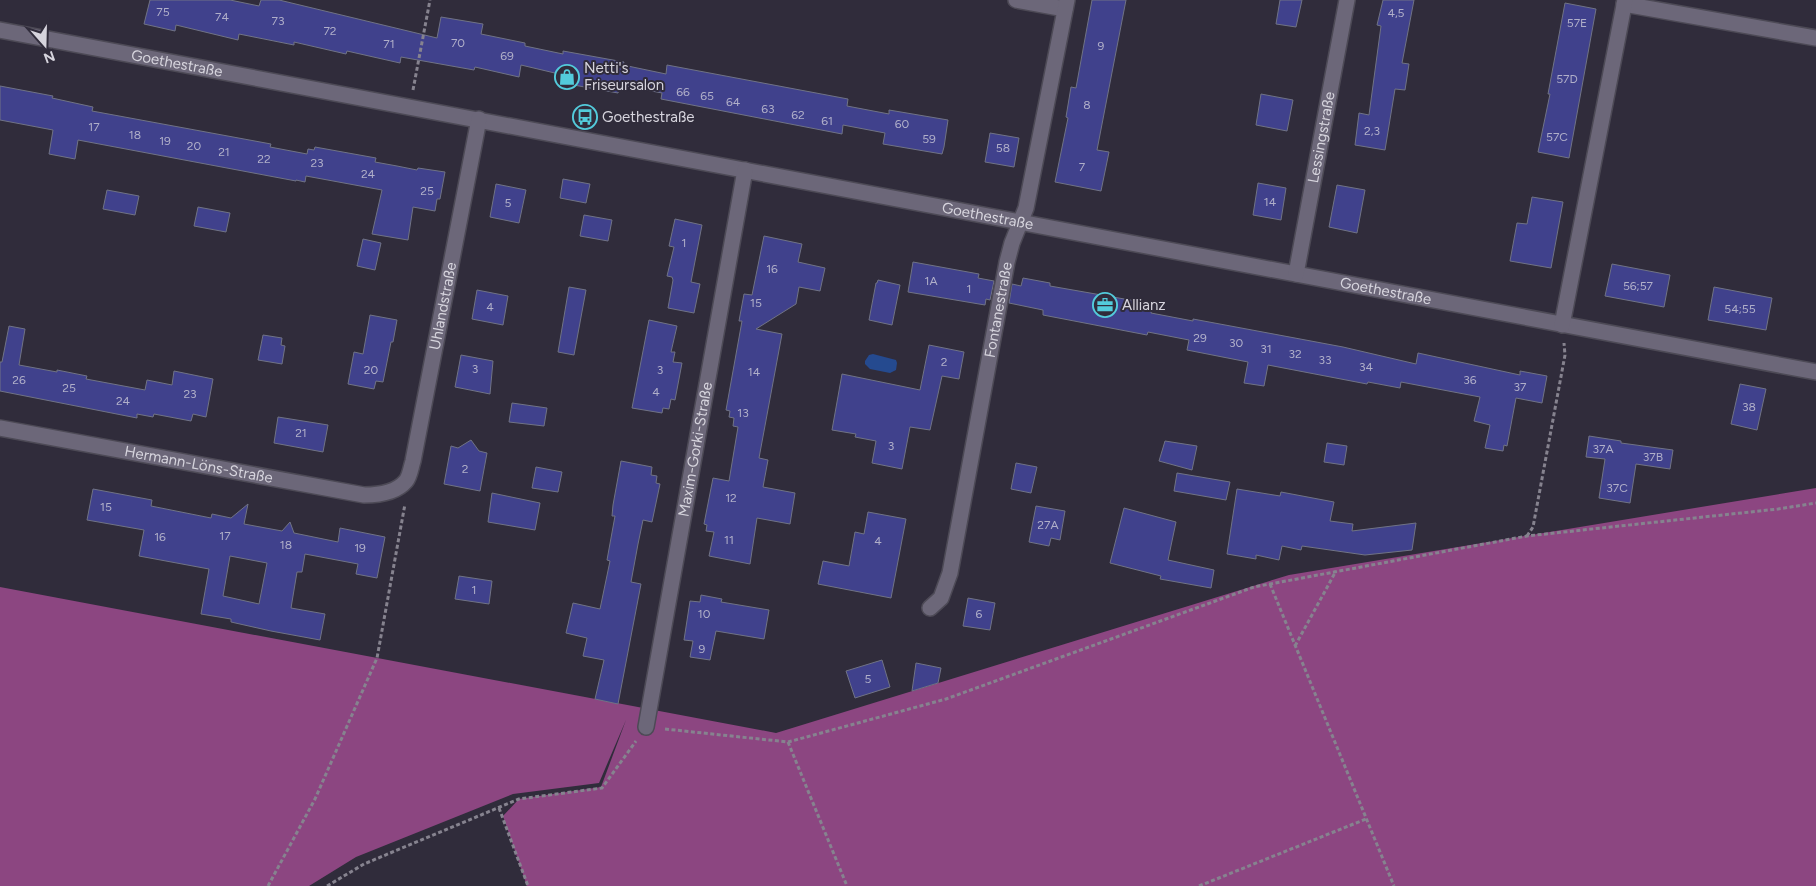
<svg xmlns="http://www.w3.org/2000/svg" width="1816" height="886" font-family="Figtree,sans-serif">
	<rect width="100%" height="100%" fill="#302c3b"/>
	<path fill="#8c4681" d="M1816 488V886H527L503 816 519 799 601 787 626 720 599 783 513 794 356 857 309 886H0V587L776 733 1289 575Z"/>
	<path fill="#254a8f" d="M873 354 896 360 897 363 896 370 890 373 870 369 865 364V361L869 355Z"/>
	<g fill="#40418c" stroke="#707385" fill-rule="evenodd">
		<path d="M150 0H230L259 6 261 0H279L437 38 441 17 483 24 481 34 525 43V46L563 54V51L624 62 623 65 666 74 667 65 848 99 847 106 889 114V110L948 120 944 147 942 154 883 144 885 133 843 125 842 134 661 99 662 93 620 85 618 93 557 82 559 74 521 65 519 77 475 67 474 70 401 57 400 63 347 51 346 54 294 42V45L239 34 238 40 176 25 175 31 144 24Z"/>
		<path d="M1092 0H1126L1097 150 1109 152 1101 191 1055 182 1068 118 1066 117 1071 87 1076 88Z"/>
		<path d="M1280 0H1302L1296 27 1276 24Z"/>
		<path d="M1383 0H1414L1402 63 1409 64 1405 90 1395 89 1385 150 1355 145 1359 113 1369 115 1381 26 1377 25Z"/>
		<path d="M1565 3 1596 9 1569 158 1538 152 1550 94H1548Z"/>
		<path d="M0 86 53 96 52 98 93 107 92 111 271 144 270 147 307 154 308 149 314 150 315 147 376 158 375 162 397 166 417 170 418 168 445 172 440 199H437L435 211 413 207 408 240 372 234 382 190 306 176 305 182 296 180V181L78 140 75 159 49 154 53 130 0 120Z"/>
		<path d="M1261 94 1293 100 1287 131 1256 125Z"/>
		<path d="M990 133 1019 138 1014 167 985 162Z"/>
		<path d="M563 179 590 184 586 203 560 198Z"/>
		<path d="M1258 183 1286 188 1281 220 1253 215Z"/>
		<path d="M496 184 526 190 519 223 490 217Z"/>
		<path d="M1337 185 1365 190 1357 233 1329 227Z"/>
		<path d="M107 190 139 196 135 215 103 209Z"/>
		<path d="M1532 197 1563 202 1551 268 1510 261 1517 223 1527 224Z"/>
		<path d="M198 207 230 213 226 232 194 226Z"/>
		<path d="M584 215 612 220 608 241 580 236Z"/>
		<path d="M675 219 702 225 691 282 700 284 694 313 668 308 673 280 672 277 667 276 674 247 669 246Z"/>
		<path d="M764 236 802 244 798 262 825 268 820 291 799 287 796 304 756 329 782 334 759 458 768 460 763 487 795 493 790 524 757 518 750 564 709 556 714 532 706 531 707 525 704 524 713 478 729 481 738 427 733 426 734 418 729 417 730 411 726 410 742 321H739L744 294 752 295Z"/>
		<path d="M363 239 381 243 375 270 357 266Z"/>
		<path d="M913 262 979 274 978 278 994 281 990 300 986 299 985 305 908 292Z"/>
		<path d="M1612 264 1670 275 1664 307 1605 296Z"/>
		<path d="M1023 278 1050 283V286L1153 304 1151 313 1193 321V319L1343 347 1416 364 1418 353 1520 375V371L1547 376 1542 403 1516 398 1507 446 1504 445 1503 451 1485 448 1490 425 1474 421 1480 397 1401 382 1400 388 1368 382 1367 384 1268 365 1264 386 1244 383 1248 362 1187 350 1189 340 1148 332 1147 335 1043 315V310L1009 303 1012 284 1021 286Z"/>
		<path d="M878 280 900 285 892 325 869 320 876 283H877Z"/>
		<path d="M569 287 586 290 574 355 558 352Z"/>
		<path d="M1714 287 1772 298 1766 330 1708 320Z"/>
		<path d="M477 290 508 296 503 325 472 319Z"/>
		<path d="M370 315 397 320 393 342H391L383 382 376 381 374 389 348 384 354 352 363 354Z"/>
		<path d="M649 320 677 326 671 352H675L673 362 682 363 675 400 671 399 669 409 663 408 662 413 632 408Z"/>
		<path d="M9 326 25 329 19 365 57 372V370L87 376 86 379 145 390 147 380 172 385 174 371 213 379 206 417 193 414 191 421 154 414 153 417 137 414V418L0 391V362H2Z"/>
		<path d="M263 335 282 338 281 345 285 346 282 364 258 360Z"/>
		<path d="M929 345 964 352 959 379 942 376 930 430 910 427 902 469 872 463 876 441 855 437 856 434 832 430 842 374 920 390Z"/>
		<path d="M461 355 493 361 490 394 455 387Z"/>
		<path d="M1740 384 1766 389 1757 430 1731 424Z"/>
		<path d="M512 403 547 408 544 426 509 422Z"/>
		<path d="M278 417 328 425 323 452 274 443Z"/>
		<path d="M1589 436 1621 441V443L1673 450 1670 469 1636 464 1630 503 1599 498 1605 459 1586 457Z"/>
		<path d="M471 440 479 451 487 453 480 491 444 484 451 446 458 448Z"/>
		<path d="M1165 441 1197 446 1192 470 1159 461Z"/>
		<path d="M1327 443 1347 446 1344 465 1324 462Z"/>
		<path d="M621 461 652 467 651 475 657 476 656 483 660 484 652 522 643 520 638 544 631 582 641 584 618 704 595 699 604 660 583 656 587 638 566 633 573 603 600 609 610 561 607 560 615 516H612L613 505Z"/>
		<path d="M1016 463 1037 467 1031 493 1011 489Z"/>
		<path d="M536 467 562 472 558 492 532 488Z"/>
		<path d="M1177 473 1230 482 1226 500 1174 491Z"/>
		<path d="M93 489 152 500 151 506 211 518 212 514 231 518 248 504 244 524 282 531 290 522 294 533 338 542 340 528 385 537 377 578 356 574 358 564 305 554 302 572H297L291 608 325 614 320 640 271 631 231 622V619L201 614 209 569 139 556 144 530 87 520ZM230 556 267 563 259 604 223 596Z"/>
		<path d="M1237 489 1280 496 1281 492 1334 502 1330 521 1353 524 1352 531 1416 523 1412 550 1365 555 1302 546 1301 550 1282 546 1279 560 1256 555V559L1227 554Z"/>
		<path d="M492 493 540 503 535 530 488 522Z"/>
		<path d="M1036 506 1065 511 1060 540 1051 538 1049 546 1029 542Z"/>
		<path d="M1124 508 1176 522 1168 560 1214 570 1211 588 1160 579 1161 576 1110 563Z"/>
		<path d="M868 512 906 519 891 598 818 584 823 561 849 566 855 532 864 534Z"/>
		<path d="M459 576 492 581 489 604 455 599Z"/>
		<path d="M701 595 722 599 721 602 769 610 764 639 716 631 710 660 690 657 693 641 684 640 690 601 700 602Z"/>
		<path d="M968 598 995 603 990 630 963 626Z"/>
		<path d="M882 660 890 687 855 698 846 671Z"/>
		<path d="M916 663 941 668 938 683 912 691Z"/>
	</g>
	<g fill="none" stroke-linecap="round" stroke-linejoin="round">
		<defs>
			<g id="minor">
				<path d="M1016 0 1065 9"/>
				<path d="M1624 4 1816 38"/>
				<path id="s1" d="M0 30 1816 372"/>
				<path id="s2" d="M1296 274 1347 0"/>
				<path d="M1562 325 1625 0"/>
				<path id="s3" d="M0 428 364 495C378 495 396 493 406 481 410 476 411 467 413 461L479 119"/>
				<path id="s4" d="M930 608 941 598 950 573 1007 262 1012 243 1026 208 1067 0"/>
				<path id="s5" d="M646 727 745 170"/>
			</g>
		</defs>
		<use href="#minor" stroke="#4d4a56" stroke-width="18"/>
		<g stroke="#86838f" stroke-width="3" stroke-dasharray="4 2.5" stroke-linecap="butt">
			<path d="M413 90 430 0"/>
			<path d="M1527 536 1533 527 1565 355 1564 343"/>
			<path d="M1270 584 1394 886"/>
			<path d="M1295 646 1336 571"/>
			<path d="M665 729 788 742 946 699 1254 587 1527 536 1778 509 1816 503"/>
			<path d="M788 742 847 886"/>
			<path d="M499 808 528 886"/>
			<path d="M268 886 315 799 377 658 405 504"/>
			<path d="M327 886 364 864 519 799 602 788 636 741"/>
			<path d="M1199 886 1366 819"/>
		</g>
		<use href="#minor" stroke="#6c6779" stroke-width="15"/>
	</g>
	<defs>
		<symbol id="shop-ring" viewBox="-11 -11 22 22"><circle r="9.5" fill="#302c3b" stroke="#53cbdb" stroke-width="1.5"/><path d="M-5-2.5h2.3a2.7 3.5 0 0 1 5.4 0H5L5.5 6h-11ZM-1.5-2.5h3a1.5 2.3 0 0 0-3 0Z" fill="#53cbdb"/></symbol>
		<symbol id="bus-ring" viewBox="-11 -11 22 22"><circle r="9.5" fill="#302c3b" stroke="#53cbdb" stroke-width="1.5"/><path d="M-5-6H5V4H4V6H2V4H-2V6H-4V4H-5ZM-3.5-4V0h7V-4ZM-3.5 1.2v1.5H-2V1.2ZM2 1.2v1.5H3.5V1.2Z" fill="#53cbdb"/></symbol>
		<symbol id="office-ring" viewBox="-11 -11 22 22"><circle r="9.5" fill="#302c3b" stroke="#53cbdb" stroke-width="1.5"/><path d="M-6-3h4V-5.5h4V-3h4V5H-6ZM-1-4.5V-3h2v-1.5ZM-6 0V1H6V0Z" fill="#53cbdb"/></symbol>
	</defs>
	<g fill-rule="evenodd">
		<use href="#shop-ring" x="553" y="63" width="28" height="28"/>
		<use href="#bus-ring" x="571" y="103" width="28" height="28"/>
		<use href="#office-ring" x="1091" y="291" width="28" height="28"/>
	</g>
	<g text-anchor="middle" dominant-baseline="central" stroke-width="4" stroke-linejoin="round" paint-order="stroke">
		<g font-size="12" fill="#b0afc9">
			<text x="163" y="12">75</text>
			<text x="1396" y="13">4,5</text>
			<text x="222" y="17">74</text>
			<text x="278" y="21">73</text>
			<text x="1577" y="23">57E</text>
			<text x="330" y="31">72</text>
			<text x="458" y="43">70</text>
			<text x="389" y="44">71</text>
			<text x="1101" y="46">9</text>
			<text x="507" y="56">69</text>
			<text x="1567" y="79">57D</text>
			<text x="683" y="92">66</text>
			<text x="707" y="96">65</text>
			<text x="733" y="102">64</text>
			<text x="1087" y="105">8</text>
			<text x="768" y="109">63</text>
			<text x="798" y="115">62</text>
			<text x="827" y="121">61</text>
			<text x="902" y="124">60</text>
			<text x="94" y="127">17</text>
			<text x="1372" y="131">2,3</text>
			<text x="135" y="135">18</text>
			<text x="1557" y="137">57C</text>
			<text x="929" y="139">59</text>
			<text x="165" y="141">19</text>
			<text x="194" y="146">20</text>
			<text x="1003" y="148">58</text>
			<text x="224" y="152">21</text>
			<text x="264" y="159">22</text>
			<text x="317" y="163">23</text>
			<text x="1082" y="167">7</text>
			<text x="368" y="174">24</text>
			<text x="427" y="191">25</text>
			<text x="1270" y="202">14</text>
			<text x="508" y="203">5</text>
			<text x="684" y="243">1</text>
			<text x="772" y="269">16</text>
			<text x="931" y="281">1A</text>
			<text x="1638" y="286">56;57</text>
			<text x="969" y="289">1</text>
			<text x="756" y="303">15</text>
			<text x="490" y="307">4</text>
			<text x="1740" y="309">54;55</text>
			<text x="1200" y="338">29</text>
			<text x="1236" y="343">30</text>
			<text x="1266" y="349">31</text>
			<text x="1295" y="354">32</text>
			<text x="1325" y="360">33</text>
			<text x="944" y="362">2</text>
			<text x="1366" y="367">34</text>
			<text x="475" y="369">3</text>
			<text x="371" y="370">20</text>
			<text x="660" y="370">3</text>
			<text x="754" y="372">14</text>
			<text x="19" y="380">26</text>
			<text x="1470" y="380">36</text>
			<text x="1520" y="387">37</text>
			<text x="69" y="388">25</text>
			<text x="656" y="392">4</text>
			<text x="190" y="394">23</text>
			<text x="123" y="401">24</text>
			<text x="1749" y="407">38</text>
			<text x="743" y="413">13</text>
			<text x="301" y="433">21</text>
			<text x="891" y="446">3</text>
			<text x="1603" y="449">37A</text>
			<text x="1653" y="457">37B</text>
			<text x="465" y="469">2</text>
			<text x="1617" y="488">37C</text>
			<text x="731" y="498">12</text>
			<text x="106" y="507">15</text>
			<text x="1048" y="525">27A</text>
			<text x="225" y="536">17</text>
			<text x="160" y="537">16</text>
			<text x="729" y="540">11</text>
			<text x="878" y="541">4</text>
			<text x="286" y="545">18</text>
			<text x="360" y="548">19</text>
			<text x="474" y="590">1</text>
			<text x="704" y="614">10</text>
			<text x="979" y="614">6</text>
			<text x="702" y="649">9</text>
			<text x="868" y="679">5</text>
		</g>
		<g font-size="15" fill="#d6d4dd" stroke="#302c3b">
			<text stroke="none"><textPath href="#s1" startOffset="180">Goethestraße</textPath></text>
			<text stroke="none"><textPath href="#s2" startOffset="139">Lessingstraße</textPath></text>
			<text stroke="none"><textPath href="#s1" startOffset="1005">Goethestraße</textPath></text>
			<text stroke="none"><textPath href="#s1" startOffset="1410">Goethestraße</textPath></text>
			<text stroke="none"><textPath href="#s3" startOffset="595">Uhlandstraße</textPath></text>
			<text stroke="none"><textPath href="#s4" startOffset="309">Fontanestraße</textPath></text>
			<text stroke="none"><textPath href="#s5" startOffset="282">Maxim-Gorki-Straße</textPath></text>
			<text stroke="none"><textPath href="#s3" startOffset="202">Hermann-Löns-Straße</textPath></text>
		</g>
		<g font-size="15" fill="#d6d4dd" stroke="#302c3b" text-anchor="start">
			<text x="584" y="68">Netti's<tspan x="584" dy="17">Friseursalon</tspan></text>
			<text x="602" y="117">Goethestraße</text>
			<text x="1122" y="305">Allianz</text>
		</g>
	</g>
	<g transform="translate(45 45) rotate(160)" stroke="#302c3b" stroke-width="4" paint-order="stroke">
	<path d="M0-4L9 19L0 12L-9 19Z" fill="#d6d4dd"/>
	<text y="-8" font-size="14" font-weight="bold" text-anchor="middle" fill="#d6d4dd">N</text>
	</g>
</svg>
